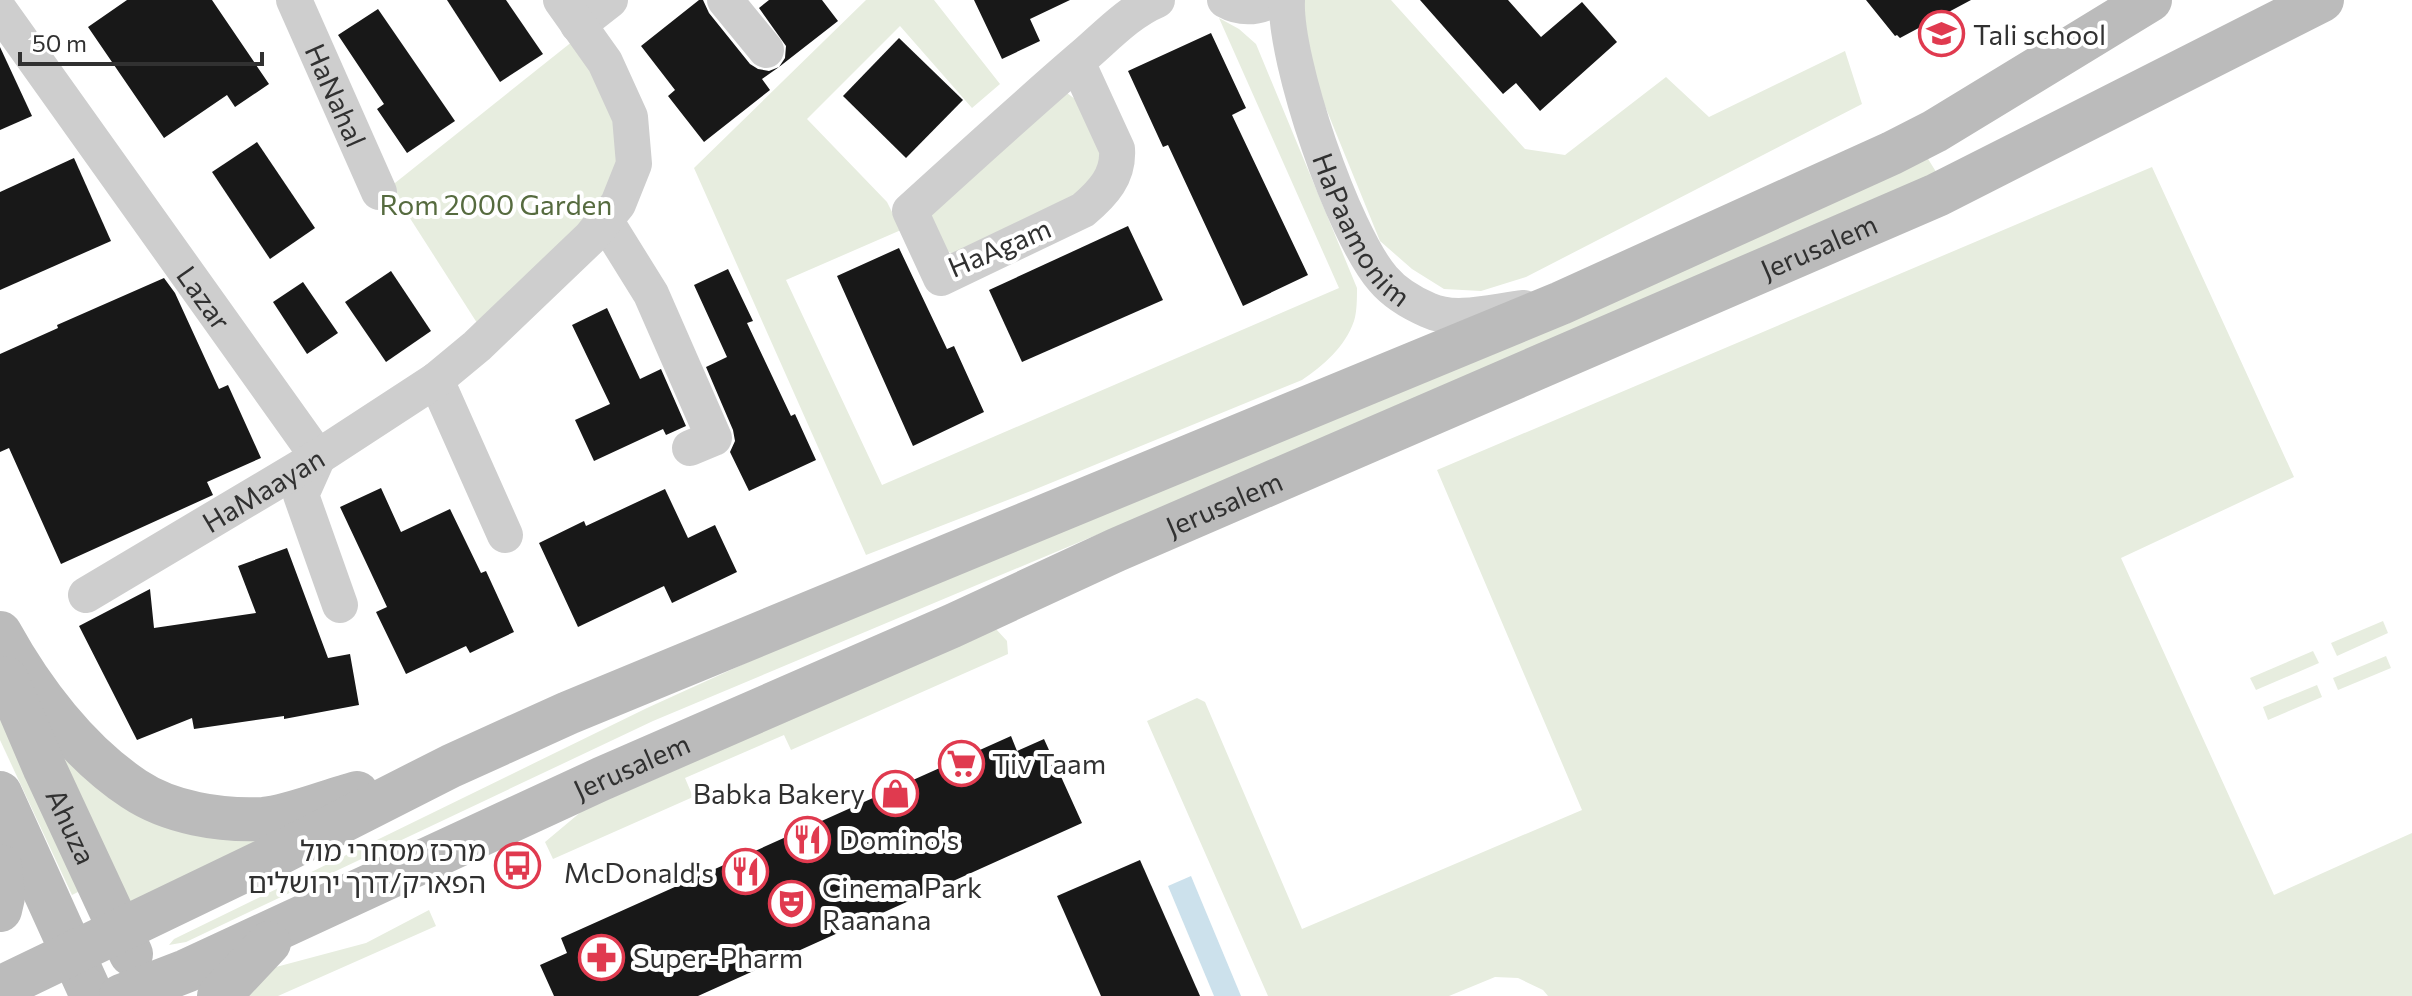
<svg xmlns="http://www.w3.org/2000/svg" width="2412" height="996" font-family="Commissioner,'Noto Sans Hebrew',sans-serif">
	<rect width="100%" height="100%" fill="#fff"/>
	<g fill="#e7eddf">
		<path d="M866 0H934L1000 84 972 108 900 26 807 119 887 202 901 230 786 280 882 485 1339 288 1219 18 1239 29 1256 44 1357 288C1357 298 1357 312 1354 321 1345 347 1323 366 1302 380L1036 489 866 555 694 168Z"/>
		<path d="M1304 0H1391L1525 149 1565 155 1666 77 1709 117 1845 51 1862 104 1526 277 1481 291 1444 289 1412 269 1380 241 1301 47Z"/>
		<path d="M573 41 617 115 623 167 607 201 479 326 390 187Z"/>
		<path d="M1067 93 1075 99 1101 155 1097 185 959 255C934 251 934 229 929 208Z"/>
		<path d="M1925 154 1938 175 1418 400 653 721 186 942 169 945 174 939 647 708 781 647Z"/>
		<path d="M2152 167 2294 477 2121 558 2274 895 2412 833V996H1548L1543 990 1518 978 1495 977 1449 996H1268L1147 721 1197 698 1205 702 1302 929 1582 810 1437 470Z"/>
		<path d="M2383 621 2388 633 2337 656 2331 643Z"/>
		<path d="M996 629 1007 641 1008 654 791 750 784 735 685 778 693 797 553 859 545 842 582 811Z"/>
		<path d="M2313 651 2319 663 2256 690 2250 678Z"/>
		<path d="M2386 656 2391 668 2338 690 2333 678Z"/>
		<path d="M2317 685 2322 697 2268 720 2263 707Z"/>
		<path d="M0 693 88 887 72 895 0 740Z"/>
		<path d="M45 719 83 762 297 827 131 905Z"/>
		<path d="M429 910 436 926 278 996H244L276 967 366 943Z"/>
	</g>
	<path fill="#cce1ec" d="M1191 876 1241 996H1214L1168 886Z"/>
	<g fill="#181818">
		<path d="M127 0H212L269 84 235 107 227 95 164 138 88 27Z"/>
		<path d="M447 0H506L543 54 500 82Z"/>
		<path d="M699 0H703L709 13 750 64 758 69 769 71 779 67 762 79 770 90 704 142 668 96 675 90 641 46Z"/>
		<path d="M769 0H822L838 21 779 67 785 58 786 46 759 8Z"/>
		<path d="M974 0H1070L1030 19 1040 41 1002 59Z"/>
		<path d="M1420 0H1508L1541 37 1582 2 1617 42 1540 111 1516 83 1503 94Z"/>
		<path d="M1866 0H1971L1900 38 1897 35 1895 36Z"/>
		<path d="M378 9 455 121 407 153 377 109 384 104 338 35Z"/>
		<path d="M1211 33 1246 108 1232 115 1308 275 1243 306 1168 145 1163 147 1128 71Z"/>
		<path d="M899 38 963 100 906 158 843 96Z"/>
		<path d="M0 47 32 116 0 130Z"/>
		<path d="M257 142 315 228 270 259 212 172Z"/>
		<path d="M74 158 111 241 0 290V192Z"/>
		<path d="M1128 226 1163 300 1022 362 989 290Z"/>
		<path d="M899 248 947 349 954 346 984 412 913 446 837 276Z"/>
		<path d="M728 269 753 321 747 323 791 416 795 414 816 460 749 491 730 452 735 441 733 430 706 367 727 357 694 285Z"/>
		<path d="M391 271 431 331 386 362 345 302Z"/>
		<path d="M164 278 175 293 219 389 228 385 261 458 207 482 213 495 61 564 9 448 0 452V354L58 328 57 325Z"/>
		<path d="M303 282 338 333 307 354 273 302Z"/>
		<path d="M607 308 640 379 661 369 686 426 666 435 663 429 594 461 575 420 610 404 572 325Z"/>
		<path d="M381 488 401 532 450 509 481 573 486 571 514 632 470 653 466 646 406 674 376 612 387 607 340 507Z"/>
		<path d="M665 489 688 538 715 525 737 572 672 603 664 586 578 627 539 543 584 521 586 526Z"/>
		<path d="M287 548 328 658 350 654 359 705 284 719V716L194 729 192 718 137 740 79 626 150 589 154 628 256 613 238 566Z"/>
		<path d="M1011 736 1017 751 1044 739 1082 823 698 996H554L540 965 567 953 561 938Z"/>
		<path d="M1140 860 1200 996H1101L1057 896Z"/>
	</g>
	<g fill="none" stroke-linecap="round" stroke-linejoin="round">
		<g stroke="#cecece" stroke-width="36">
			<path id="s1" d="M294 0 379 192"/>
			<path d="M725 0 766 50"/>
			<path d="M1225 0C1241 9 1256 8 1272 0"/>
			<path id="s2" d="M1287 0C1284 60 1343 233 1383 279 1394 292 1412 303 1428 310 1455 323 1495 311 1524 308"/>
			<path id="s3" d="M0 11 318 457"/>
			<path d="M578 25 610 0"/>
			<path d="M1077 62 1117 149C1119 176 1103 193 1083 210L941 278 910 211C966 160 1022 109 1080 59 1104 39 1128 12 1157 0"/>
			<path d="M605 220 651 294 714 438 690 448"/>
			<path d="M436 380 505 535"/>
			<path d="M318 457 301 495 340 605"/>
			<path id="s4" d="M86 595 318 457 436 380 477 346 591 237 618 204 634 164 630 117 605 62 561 0"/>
		</g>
		<g stroke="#bbb" stroke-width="44">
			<path d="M0 633C32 691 78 752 134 789 170 813 220 821 263 819 289 817 330 800 357 793"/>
			<path id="s5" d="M6 678 45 769 131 954"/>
			<path d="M0 793 92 996"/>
			<path d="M0 866 3 897 0 910"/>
			<path d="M0 988 266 860 451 766 568 713 1561 303 1892 153 1935 131 2150 0"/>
			<path id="s6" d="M121 996 186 971 601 779 952 626 1116 550 1937 195 2322 0"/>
			<path d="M219 996 269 943"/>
		</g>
	</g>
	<defs>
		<symbol id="school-ring" viewBox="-11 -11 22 22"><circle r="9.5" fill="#fff" stroke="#e03a4f" stroke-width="1.5"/><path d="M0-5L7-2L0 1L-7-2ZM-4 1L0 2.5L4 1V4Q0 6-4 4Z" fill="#e03a4f"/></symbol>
		<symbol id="supermarket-ring" viewBox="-11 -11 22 22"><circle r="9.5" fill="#fff" stroke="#e03a4f" stroke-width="1.5"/><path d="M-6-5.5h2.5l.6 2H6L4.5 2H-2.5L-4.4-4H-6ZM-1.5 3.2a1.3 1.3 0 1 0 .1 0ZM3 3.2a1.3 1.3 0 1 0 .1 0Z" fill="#e03a4f"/></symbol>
		<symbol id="shop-ring" viewBox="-11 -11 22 22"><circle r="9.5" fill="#fff" stroke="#e03a4f" stroke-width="1.5"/><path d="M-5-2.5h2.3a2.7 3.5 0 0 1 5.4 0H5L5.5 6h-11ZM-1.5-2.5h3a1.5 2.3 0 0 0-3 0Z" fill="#e03a4f"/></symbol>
		<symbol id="restaurant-ring" viewBox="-11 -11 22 22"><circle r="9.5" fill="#fff" stroke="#e03a4f" stroke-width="1.5"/><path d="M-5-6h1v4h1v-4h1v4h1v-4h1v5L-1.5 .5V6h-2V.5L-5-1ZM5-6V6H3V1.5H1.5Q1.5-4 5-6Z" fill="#e03a4f"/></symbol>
		<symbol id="bus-ring" viewBox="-11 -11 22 22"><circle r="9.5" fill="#fff" stroke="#e03a4f" stroke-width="1.5"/><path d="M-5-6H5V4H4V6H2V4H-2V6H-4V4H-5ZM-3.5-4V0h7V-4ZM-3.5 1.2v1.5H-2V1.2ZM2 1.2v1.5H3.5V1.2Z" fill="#e03a4f"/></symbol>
		<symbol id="theatre-ring" viewBox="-11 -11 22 22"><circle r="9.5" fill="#fff" stroke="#e03a4f" stroke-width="1.5"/><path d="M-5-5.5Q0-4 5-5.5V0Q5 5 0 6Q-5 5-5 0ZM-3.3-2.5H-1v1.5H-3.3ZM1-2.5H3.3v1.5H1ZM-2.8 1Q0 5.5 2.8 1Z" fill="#e03a4f"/></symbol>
		<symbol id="pharmacy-ring" viewBox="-11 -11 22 22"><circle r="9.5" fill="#fff" stroke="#e03a4f" stroke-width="1.5"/><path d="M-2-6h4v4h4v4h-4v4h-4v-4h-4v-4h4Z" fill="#e03a4f"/></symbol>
	</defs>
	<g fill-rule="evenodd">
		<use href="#school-ring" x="1916" y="8" width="51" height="51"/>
		<use href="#supermarket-ring" x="936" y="738" width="51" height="51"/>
		<use href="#shop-ring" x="870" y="768" width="51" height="51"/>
		<use href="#restaurant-ring" x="782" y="814" width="51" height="51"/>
		<use href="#bus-ring" x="492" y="840" width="51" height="51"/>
		<use href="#restaurant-ring" x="720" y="846" width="51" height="51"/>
		<use href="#theatre-ring" x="766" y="878" width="51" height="51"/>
		<use href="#pharmacy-ring" x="576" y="932" width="51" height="51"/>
	</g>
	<g text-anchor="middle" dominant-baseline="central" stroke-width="8" stroke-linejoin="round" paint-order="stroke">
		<g font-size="28" fill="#313131" stroke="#fff" text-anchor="start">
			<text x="1973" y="34">Tali school</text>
			<text x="992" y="763">Tiv Taam</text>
			<text x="865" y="793" text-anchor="end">Babka Bakery</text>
			<text x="839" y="839">Domino's</text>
			<text x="486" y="850" text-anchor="end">מרכז מסחרי מול<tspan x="486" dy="32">הפארק/דרך ירושלים</tspan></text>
			<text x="714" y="872" text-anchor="end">McDonald's</text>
			<text x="822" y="887">Cinema Park<tspan x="822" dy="32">Raanana</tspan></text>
			<text x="633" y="957">Super-Pharm</text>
		</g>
		<g font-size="28" fill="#313131" stroke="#fff">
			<text stroke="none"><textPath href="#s1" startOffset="104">HaNahal</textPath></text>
			<text stroke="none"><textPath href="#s2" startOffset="244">HaPaamonim</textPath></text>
			<text transform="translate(999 247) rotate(-23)">HaAgam</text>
			<text stroke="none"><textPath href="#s6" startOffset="1856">Jerusalem</textPath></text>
			<text stroke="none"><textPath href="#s3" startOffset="352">Lazar</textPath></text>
			<text stroke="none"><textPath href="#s4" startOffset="206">HaMaayan</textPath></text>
			<text stroke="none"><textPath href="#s6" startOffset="1208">Jerusalem</textPath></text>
			<text stroke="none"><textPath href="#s6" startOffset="560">Jerusalem</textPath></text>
			<text stroke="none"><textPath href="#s5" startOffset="162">Ahuza</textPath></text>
		</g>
		<g font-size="28" fill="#566b3f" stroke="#fff">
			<text x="496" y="204">Rom 2000 Garden</text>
		</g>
	</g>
	<path d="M20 52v12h242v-12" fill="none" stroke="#313131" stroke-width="4"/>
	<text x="32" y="52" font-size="24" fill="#313131" stroke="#ffffff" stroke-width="6" paint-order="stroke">50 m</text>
</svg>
